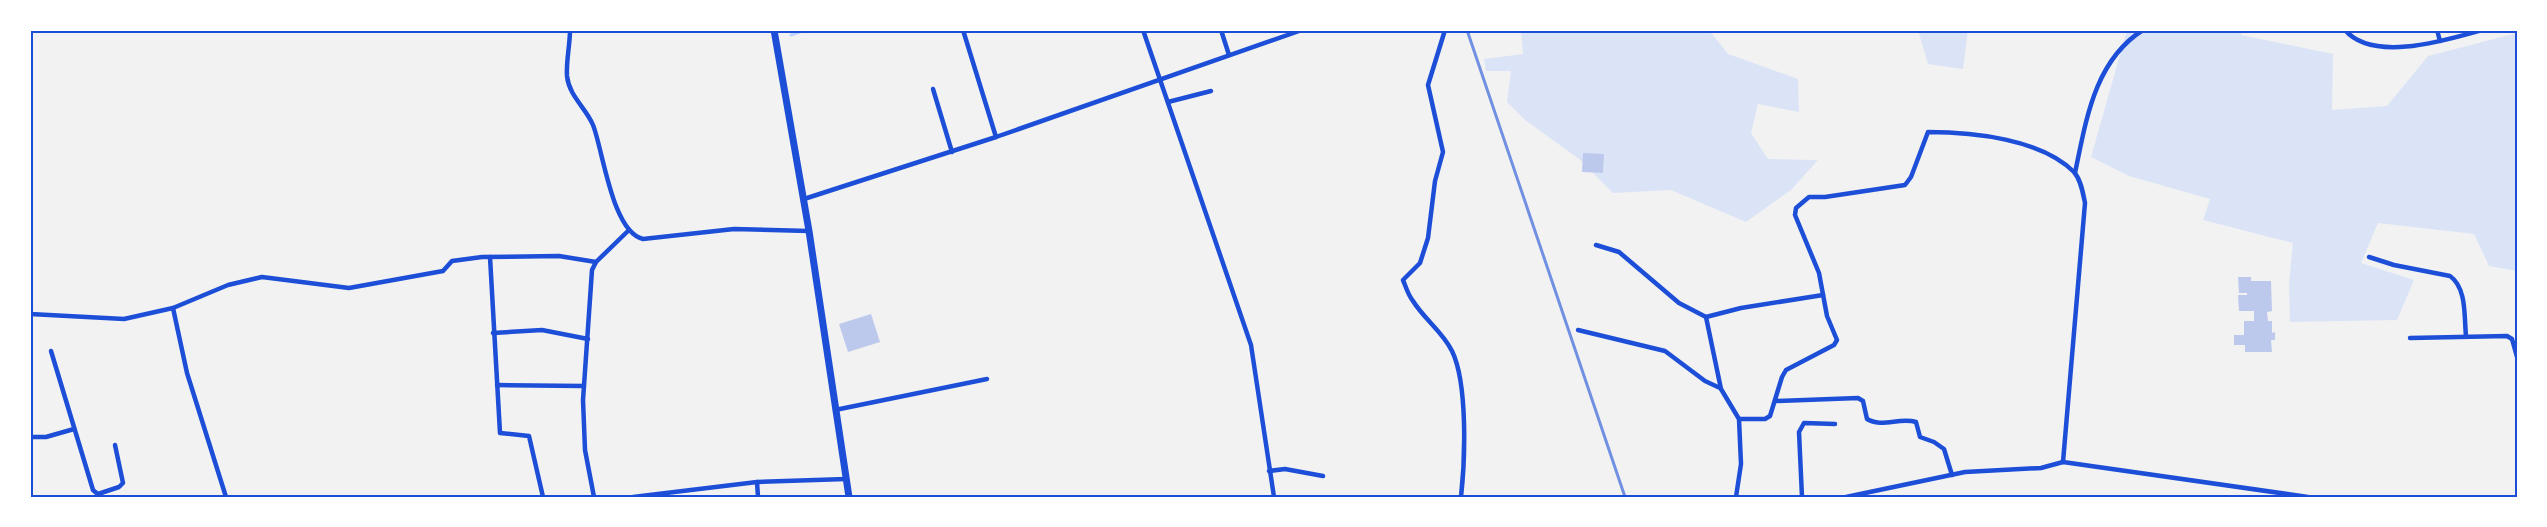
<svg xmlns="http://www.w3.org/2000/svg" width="2547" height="527" font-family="'Times New Roman',serif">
	<rect width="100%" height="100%" fill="#f2f2f2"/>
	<g fill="#dbe4f7">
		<path d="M1521 30H1709L1728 54 1798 79 1799 112 1758 104 1751 133 1768 159 1818 160 1791 190 1746 222 1671 190 1613 193 1579 159 1525 120 1507 102 1511 71H1486L1484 59 1523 54Z"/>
		<path d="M1918 30H1968L1963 69 1928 64Z"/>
		<path d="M2127 30H2241V35L2333 54 2332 110 2387 106 2428 56 2517 33V271L2489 266 2474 234 2378 223 2361 263 2414 280 2397 320 2290 322 2289 283 2293 243 2203 220 2210 199 2129 176 2091 157Z"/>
	</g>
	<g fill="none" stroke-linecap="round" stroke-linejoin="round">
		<path stroke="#bfd3fe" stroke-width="3" d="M791 35 805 30"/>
	</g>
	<g fill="#bdc9ec">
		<path d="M1583 153 1604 154 1603 173 1582 172Z"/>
		<path d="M2238 277H2251V281H2271L2272 311 2267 312 2268 321H2272V333L2275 332V340H2271L2272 352H2245V345H2234V335H2244V321H2254V311H2239L2238 295H2247V293H2239Z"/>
		<path d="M871 314 880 342 848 352 839 324Z"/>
	</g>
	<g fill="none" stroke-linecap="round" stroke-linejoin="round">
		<g stroke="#1d4ed8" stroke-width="4.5">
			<path d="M570 30C570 45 566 61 567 76 569 96 586 108 593 125 603 150 612 232 643 239L734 229 809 231"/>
			<path d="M963 30 996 137"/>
			<path d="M1143 30 1251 345 1274 497"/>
			<path d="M1221 30 1229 55"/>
			<path d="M1445 30 1428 85 1443 152 1435 181 1428 238 1420 263 1403 280C1406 287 1408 295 1413 301 1424 319 1443 332 1452 351 1468 384 1465 461 1461 497"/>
			<path d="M2345 30C2373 63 2446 40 2482 30"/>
			<path d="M2437 30 2440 41"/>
			<path d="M933 89 952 152"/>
			<path d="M1168 102 1211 91"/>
			<path d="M2075 173C2086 121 2094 61 2143 30"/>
			<path d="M804 199 996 137 1302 30"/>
			<path d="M1596 245 1619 252 1679 303 1706 317 1741 308 1823 295"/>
			<path d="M490 257 500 433 529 436 543 497"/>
			<path d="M2369 257 2394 265 2450 276C2467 288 2464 317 2466 336"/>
			<path d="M173 308 187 373 226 497"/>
			<path d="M30 314 124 319 173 308 228 285 262 277 349 288 443 271 452 261 482 257 559 256 596 262 629 230"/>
			<path d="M1706 317 1721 389 1739 419 1741 464 1736 497"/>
			<path d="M1578 330 1665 351 1705 381 1720 388"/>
			<path d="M493 333 542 330 588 339"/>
			<path d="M2410 338 2507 336 2512 339 2517 357"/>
			<path d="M51 351 93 490 101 497"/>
			<path d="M497 385 584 386"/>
			<path d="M1776 401 1858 398 1863 401 1867 419C1881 428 1900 417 1916 422L1920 437 1934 442 1944 449 1952 475"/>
			<path d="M835 410 987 379"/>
			<path d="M1739 419H1765L1770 416 1782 377 1786 370 1834 345 1837 340 1827 316 1819 273 1795 215 1796 208 1809 197H1825L1905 185 1911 177 1928 132C1973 132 2041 139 2074 172 2081 180 2083 193 2085 203L2063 462"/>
			<path d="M30 437H46L74 429"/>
			<path d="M30 465V477"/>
			<path d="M1269 471 1285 469 1323 476"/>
			<path d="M757 482 758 497"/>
			<path d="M98 494 119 487 123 483 115 445"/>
			<path d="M594 497 585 450 583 400 592 270 596 262"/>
			<path d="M633 497 757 482 846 479"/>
			<path d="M1802 497 1799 432 1804 423 1835 424"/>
			<path d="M1846 497 1965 472 2041 468 2063 462 2308 497"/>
		</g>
		<path stroke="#1d4ed8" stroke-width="7" d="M774 30 809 231 849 497"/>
		<path stroke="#7290e2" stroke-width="3" d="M1467 30 1625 497"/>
	</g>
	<rect width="2547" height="527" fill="none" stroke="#ffffff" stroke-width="63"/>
	<rect x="32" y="32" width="2484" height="464" fill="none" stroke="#1d4ed8" stroke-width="2"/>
</svg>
